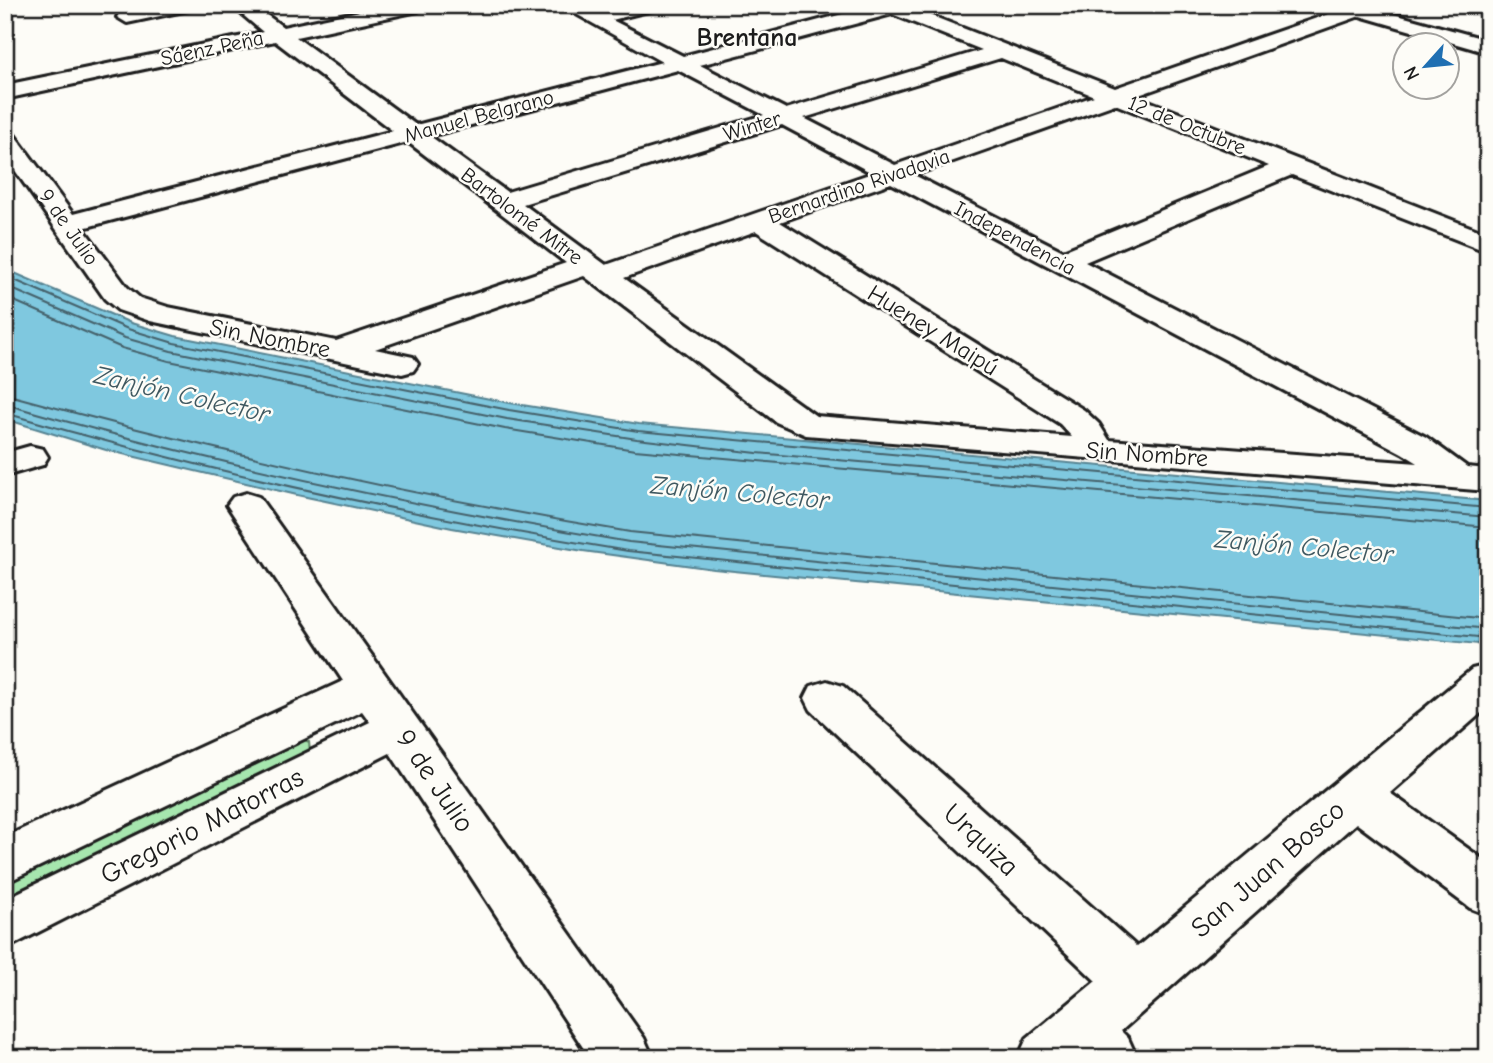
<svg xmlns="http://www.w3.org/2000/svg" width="1493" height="1063" font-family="'Comic Neue',sans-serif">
	<rect width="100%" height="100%" fill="#fdfcf7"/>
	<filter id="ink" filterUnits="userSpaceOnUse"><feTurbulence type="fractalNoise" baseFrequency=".0143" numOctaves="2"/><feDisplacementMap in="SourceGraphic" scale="14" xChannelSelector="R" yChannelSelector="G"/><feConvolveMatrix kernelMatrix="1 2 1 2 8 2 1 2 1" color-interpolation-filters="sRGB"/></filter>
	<g filter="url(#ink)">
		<path fill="#a6e6ae" stroke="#618165" stroke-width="2" d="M299 737 309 742 310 752 5 910V875Z"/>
		<path fill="#7fc8df" stroke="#578391" stroke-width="2" d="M5 269 131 323 175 336 510 403 639 424 1488 501V645L714 569 583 551 452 528 297 495 106 450 5 419Z"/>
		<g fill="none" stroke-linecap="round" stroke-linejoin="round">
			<g stroke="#44616a" stroke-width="2">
				<path d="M5 276 128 329 174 343 509 410 638 431 1488 508"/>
				<path d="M5 286 125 338 171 351 507 419 637 439 757 453 1488 517"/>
				<path d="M5 297 122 348 169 361 505 429 635 450 1488 527"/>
				<path d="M5 394C211 451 419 497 630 532L1488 619"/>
				<path d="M5 404C210 464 419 507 629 542L1488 629"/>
				<path d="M5 413C210 473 418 517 628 551L1488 638"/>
			</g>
			<defs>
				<g id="minor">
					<path d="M156 5H195L193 9 127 23 117 17 120 13Z"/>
					<path d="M231 5H253L283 27 389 5H427L418 11 296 37 416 125 662 62 560 5H584L596 12 623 5H658L656 9 612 20 683 56 877 5H904L1115 88 1340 10 1336 5H1383L1379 10 1488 40V53L1360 16 1136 96 1488 234V252L1292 175 1085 262 1426 437 1467 467 1488 469V491L806 435 776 422 584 276 375 349 413 357 418 364 413 371 402 374 150 321 118 310 105 299 5 156V131L13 133 73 214 393 131 275 41 5 99V85L263 32ZM892 14 982 50 786 109 700 65ZM1001 58 1094 96 895 165 804 118ZM678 70 764 115 507 192 430 136ZM1115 104 1269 166 1063 251 914 175ZM782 125 872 173 606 265 523 204ZM408 142 566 263 336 341 168 307 140 298 127 287 83 228ZM891 183 1402 453 1418 463 1109 440 1099 424 1084 410 780 222ZM756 231 1060 424 1072 437 816 416 624 278Z"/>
					<path d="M30 446 43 449 48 457 43 465 5 476V453Z"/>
					<path d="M246 493 259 497 644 1038 653 1058H590L390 753 5 949V899L370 722 362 711 5 883V837L343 681 227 505 233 497Z"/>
					<path d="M1488 665V707L1390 793 1488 863V915L1470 908 1356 823 1121 1031 1128 1038 1137 1058H1018L1027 1038 1096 981 811 710 805 698 811 686 827 681 843 686 1137 947 1472 669Z"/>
				</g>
			</defs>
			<use href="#minor" stroke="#1c1c1c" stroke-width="6"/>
			<use href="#minor" fill="#fdfcf7" fill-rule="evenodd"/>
		</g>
	</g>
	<g text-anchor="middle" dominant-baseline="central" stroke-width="5" stroke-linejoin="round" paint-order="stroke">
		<g font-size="21" fill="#1c1c1c" stroke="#fdfcf7">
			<text transform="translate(212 48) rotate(-12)">Sáenz Peña</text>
			<text transform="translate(479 116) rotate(-15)">Manuel Belgrano</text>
			<text transform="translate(1187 125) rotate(22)">12 de Octubre</text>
			<text transform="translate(752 126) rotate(-17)">Winter</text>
			<text transform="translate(859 186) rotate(-19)">Bernardino Rivadavia</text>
			<text transform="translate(522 216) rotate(37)">Bartolomé Mitre</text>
			<text transform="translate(69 227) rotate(55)">9 de Julio</text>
			<text transform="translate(1015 238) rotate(28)">Independencia</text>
		</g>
		<g font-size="24" fill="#1c1c1c" stroke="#fdfcf7">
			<text transform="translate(933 330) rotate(32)">Hueney Maipú</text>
			<text transform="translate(270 338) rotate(11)">Sin Nombre</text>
			<text transform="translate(1147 454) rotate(4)">Sin Nombre</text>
		</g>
		<g font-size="26" font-weight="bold" fill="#1c1c1c" stroke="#fdfcf7">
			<text x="747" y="38">Brentana</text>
		</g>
		<g font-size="26" font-style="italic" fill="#3f5860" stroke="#fdfcf7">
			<text transform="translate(182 395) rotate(13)">Zanjón Colector</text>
			<text transform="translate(740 493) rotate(5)">Zanjón Colector</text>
			<text transform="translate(1304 547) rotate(5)">Zanjón Colector</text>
		</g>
		<g font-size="28" fill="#1c1c1c" stroke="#fdfcf7">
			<text transform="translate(435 781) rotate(56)">9 de Julio</text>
			<text transform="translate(202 826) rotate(-27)">Gregorio Matorras</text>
			<text transform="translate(981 840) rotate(43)">Urquiza</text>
			<text transform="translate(1268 869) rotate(-41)">San Juan Bosco</text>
		</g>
	</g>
	<rect width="1493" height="1063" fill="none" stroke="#fdfcf7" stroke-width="28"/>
	<rect x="14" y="14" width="1465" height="1035" fill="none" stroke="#1c1c1c" stroke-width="2.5" filter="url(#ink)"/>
	<g transform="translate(1426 66) rotate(243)"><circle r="33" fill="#fdfcf7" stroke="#a3a29f" stroke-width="2"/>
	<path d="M0-5L12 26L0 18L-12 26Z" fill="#1f6fb2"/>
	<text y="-10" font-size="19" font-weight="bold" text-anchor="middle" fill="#1c1c1c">N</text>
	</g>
</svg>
